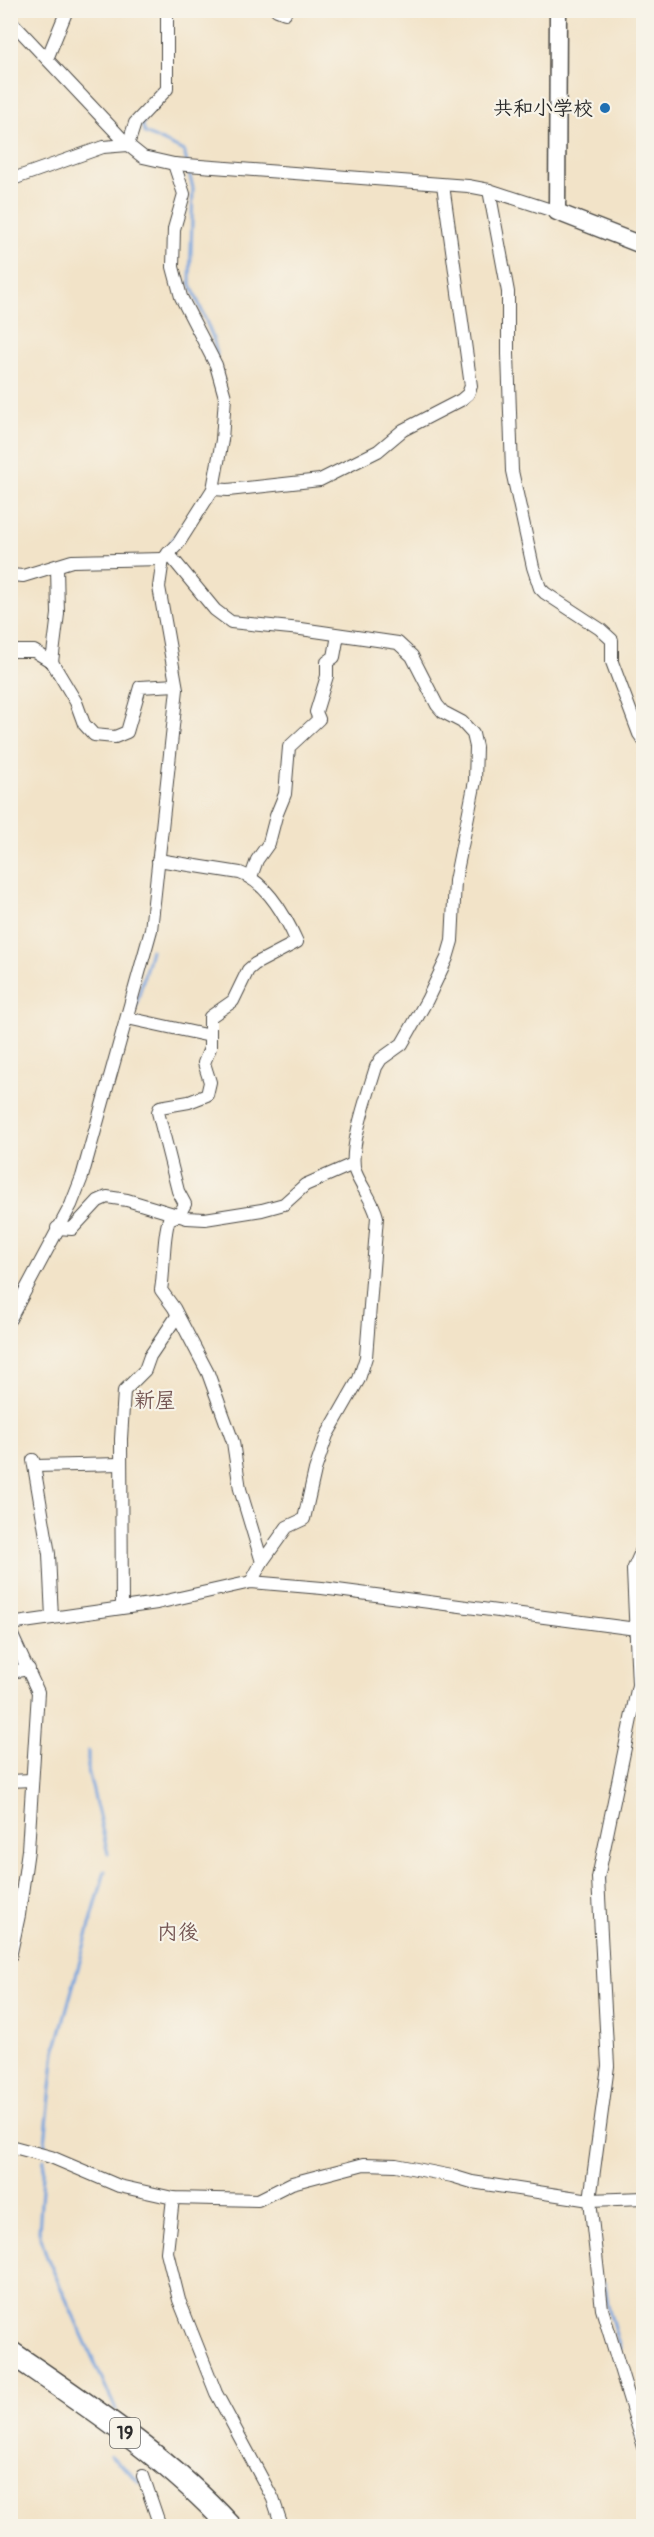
<svg xmlns="http://www.w3.org/2000/svg" width="654" height="2537" font-family="Pangolin,'Klee One',sans-serif">
	<rect width="100%" height="100%" fill="#f7f3e8"/>
	<filter id="ink" filterUnits="userSpaceOnUse"><feTurbulence type="fractalNoise" baseFrequency=".0167" numOctaves="2"/><feDisplacementMap in="SourceGraphic" scale="12" xChannelSelector="R" yChannelSelector="G"/><feConvolveMatrix kernelMatrix="1 2 1 2 8 2 1 2 1" color-interpolation-filters="sRGB"/></filter>
	<filter id="wash" filterUnits="userSpaceOnUse"><feTurbulence type="fractalNoise" baseFrequency=".008" numOctaves="4" result="noise"/><feDisplacementMap in="SourceGraphic" scale="24" xChannelSelector="R" yChannelSelector="G"/><feGaussianBlur stdDeviation="1.35" result="paint"/><feColorMatrix in="noise" values="0 0 0 0 0 0 0 0 0 0 0 0 0 0 0 0 0 1.4 0 .05"/><feComposite in="paint" operator="in"/></filter>
	<g filter="url(#wash)">
		<rect width="100%" height="100%" fill="#f2e3c8"/>
		<g fill="none" stroke-linecap="round" stroke-linejoin="round">
			<g stroke="#74a2dd" stroke-width="3">
				<path d="M144 121 142 124 145 133 184 151 187 163"/>
				<path d="M188 169 193 188 190 282 213 338 217 355"/>
				<path d="M169 545 179 531"/>
				<path d="M135 1010 151 950"/>
				<path d="M639 1580 640 1566"/>
				<path d="M18 1630 40 1684"/>
				<path d="M88 1751V1770L108 1854"/>
				<path d="M604 1885 608 1859"/>
				<path d="M44 2151 55 2051 105 1871"/>
				<path d="M44 2160 39 2232 47 2257 116 2410"/>
				<path d="M605 2283 608 2306 620 2349"/>
				<path d="M110 2455 140 2482"/>
			</g>
		</g>
	</g>
	<g filter="url(#ink)">
		<g fill="none" stroke-linecap="round" stroke-linejoin="round">
			<defs>
				<g id="street">
					<path d="M277 10 285 13"/>
					<path d="M10 20 128 145 143 157 174 164 468 186 489 190 557 212"/>
					<path d="M47 59 67 10"/>
					<path d="M10 180 103 147 128 145 135 123 167 89V10"/>
					<path d="M489 190 508 292V354L512 471 533 567 540 588 545 593 600 629 612 640V662L639 734 644 741"/>
					<path d="M213 489 228 490 320 480 378 451 403 430 461 400 468 394 471 386 443 185"/>
					<path d="M168 553 215 610 231 622 301 629 398 643 412 656 437 705 443 712 462 722 473 734 476 747 475 781 455 881 452 941 447 958 427 1000 402 1044 381 1059 376 1067C369 1091 348 1149 355 1171 361 1187 373 1200 377 1217L366 1357 359 1379 327 1435 315 1470 304 1519 287 1527 262 1562 251 1582"/>
					<path d="M10 575 23 576 72 561 163 559"/>
					<path d="M10 651H34L52 662 58 614 57 566"/>
					<path d="M52 662 76 702 84 724 94 735 115 737 127 732 140 687 176 685"/>
					<path d="M158 860 240 873C268 883 286 917 297 942L255 964 248 970 233 1001 210 1017V1048L204 1063 210 1082 207 1095 189 1102 160 1107 158 1112 178 1191 185 1204 179 1215 169 1219C162 1241 165 1267 161 1290L174 1308 208 1373 233 1442 240 1489 262 1562"/>
					<path d="M251 877 257 860 269 843 276 816 285 794 289 747 319 719 316 712 327 676V662L334 657 338 635"/>
					<path d="M127 1018 210 1036"/>
					<path d="M57 1228 72 1229 98 1201 107 1197 127 1200 187 1218 205 1219 262 1210 284 1204 305 1185 353 1164"/>
					<path d="M10 1319 71 1205 82 1177 151 930 177 689 159 587 163 559 178 544 213 489 222 440 225 397 216 365 181 297 173 267 174 229 184 194 174 164"/>
					<path d="M33 1460 49 1554 52 1618"/>
					<path d="M35 1466 121 1464"/>
					<path d="M644 1545 633 1570 638 1685 598 1878 608 2066 590 2200 602 2309 644 2447"/>
					<path d="M122 1607 121 1439 124 1391 145 1370 150 1356 177 1316"/>
					<path d="M10 1624 157 1603 251 1582 322 1588 644 1630"/>
					<path d="M10 1631 38 1692 28 1850 19 1915 10 1957"/>
					<path d="M10 1672 29 1669"/>
					<path d="M10 1781 32 1780"/>
					<path d="M10 2146 51 2157 119 2186 173 2198 258 2200 292 2183 364 2164 396 2165 452 2176 472 2182 590 2200 644 2198"/>
					<path d="M173 2198 167 2252 179 2300 216 2393 273 2499 282 2526"/>
					<path d="M143 2476 160 2526"/>
				</g>
				<path id="secondary" d="M558 10 557 212 644 246"/>
				<path id="highway" d="M10 2352C87 2405 167 2457 230 2526"/>
			</defs>
			<use href="#street" stroke="#494743" stroke-width="14"/>
			<use href="#secondary" stroke="#494743" stroke-width="19"/>
			<use href="#highway" stroke="#494743" stroke-width="25"/>
			<use href="#street" stroke="#fff" stroke-width="12"/>
			<use href="#secondary" stroke="#fff" stroke-width="16"/>
			<use href="#highway" stroke="#fff" stroke-width="22"/>
		</g>
	</g>
	<circle fill="#1f6fb2" stroke="#f7f3e8" stroke-width="2" cx="605" cy="108" r="6"/>
	<g text-anchor="middle" dominant-baseline="central" stroke-width="4.5" stroke-linejoin="round" paint-order="stroke">
		<rect fill="#f7f3e8" stroke="#686764" stroke-width="1.5" x="110" y="2418" width="30" height="30" rx="4.5"/>
		<g font-size="18" font-weight="bold" fill="#2b2b2b">
			<text x="125" y="2433">19</text>
		</g>
		<g font-size="20" font-weight="bold" fill="#2b2b2b" stroke="#f7f3e8" text-anchor="end">
			<text x="593" y="108">共和小学校</text>
		</g>
		<g font-size="21" font-weight="bold" fill="#745553" stroke="#f7f3e8">
			<text x="155" y="1400">新屋</text>
			<text x="178" y="1932">内後</text>
		</g>
	</g>
	<rect width="654" height="2537" fill="none" stroke="#f7f3e8" stroke-width="36"/>
</svg>
